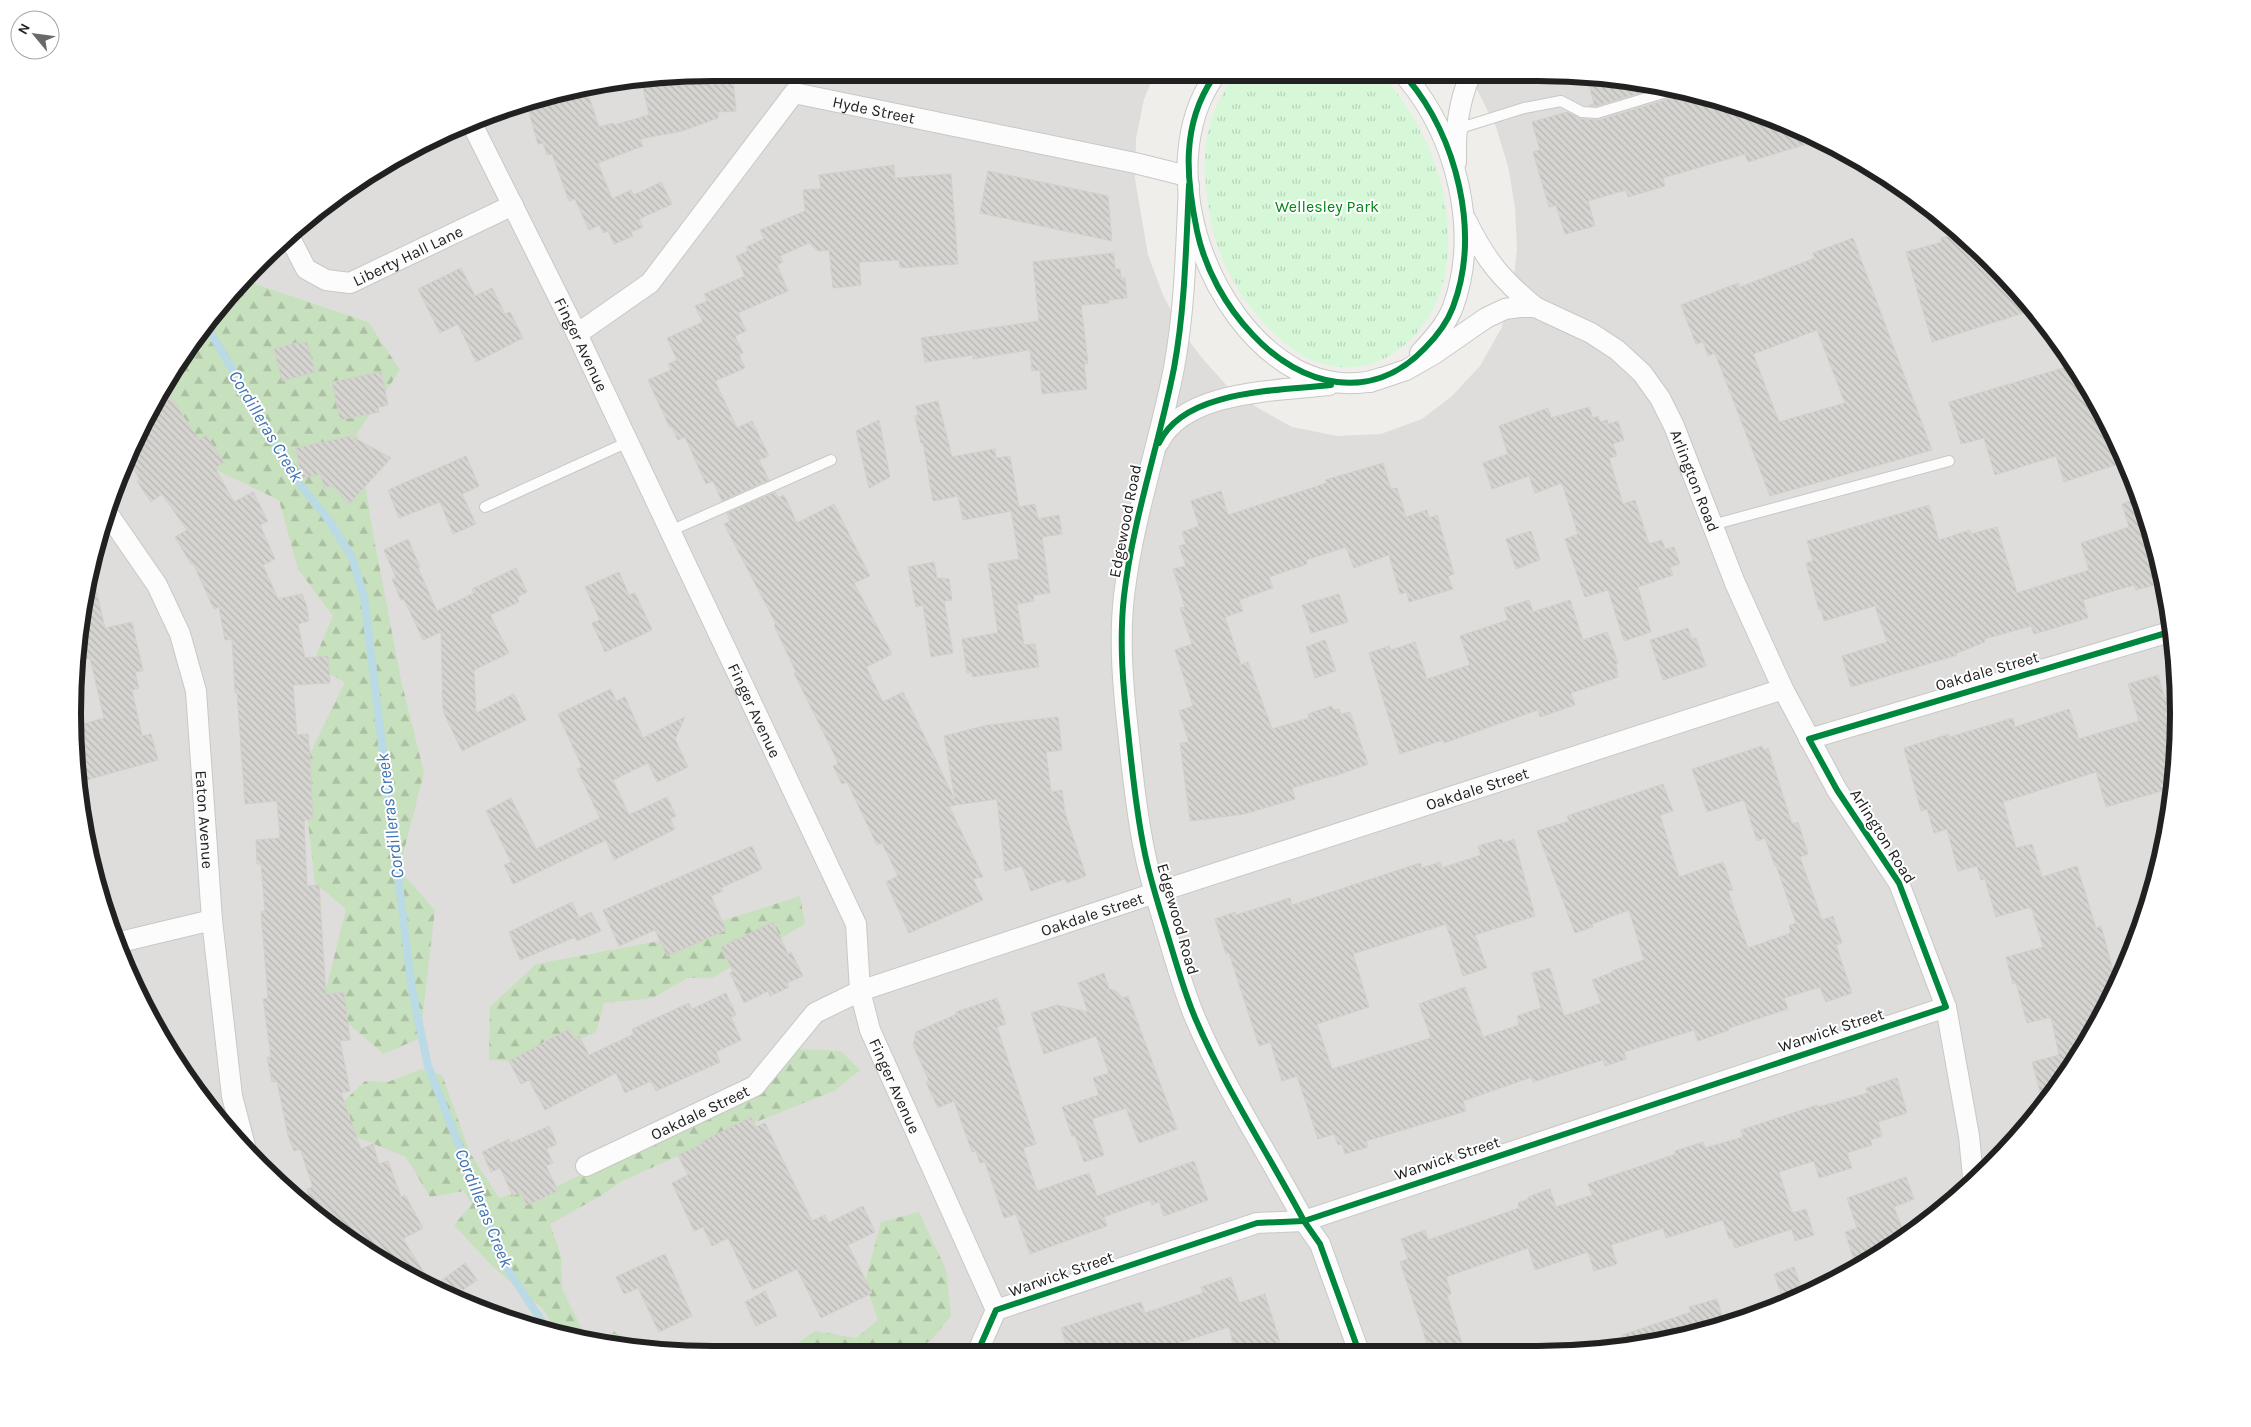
<svg xmlns="http://www.w3.org/2000/svg" width="2251" height="1427" font-family="Karla,sans-serif">
	<defs>
		<pattern id="forest-firs" width="22" height="20" patternUnits="userSpaceOnUse" patternTransform="scale(1.25)"><rect width="22" height="20" fill="#c7e0bd"/><path d="M5 1l3.5 6h-7zM16 11l3.5 6h-7z" fill="#abc0a2"/></pattern>
		<pattern id="park-tufts" width="24" height="20" patternUnits="userSpaceOnUse" patternTransform="scale(1.25)"><rect width="24" height="20" fill="#d6f7d8"/><path d="M3 7l-1-3M5 7V3M7 7l1-3M15 17l-1-3M17 17v-4M19 17l1-3" fill="none" stroke="#b7d3b9"/></pattern>
		<pattern id="building-back-hatch" width="6" height="6" patternUnits="userSpaceOnUse" patternTransform="scale(1.25)"><rect width="6" height="6" fill="#d6d4d1"/><path d="M-1 5l2 2M0 0l6 6M5-1l2 2" fill="none" stroke="#b7b6b3"/></pattern>
	</defs>
	<rect width="100%" height="100%" fill="#efeeea"/>
	<path fill="#dedddb" d="M630 78H1153L1144 99 1136 139 1135 179 1148 255 1163 295 1181 330 1202 358 1228 387 1258 408 1292 427 1337 436 1381 434 1422 419 1452 396 1480 366 1502 327 1513 286 1517 249 1515 207 1508 166 1496 127 1471 78H1621L1783 121 1928 205 2020 291 2093 393 2145 508 2173 630 2177 756 2157 880 2112 997 2046 1104 1928 1222 1821 1288 1704 1333 1580 1353 630 1349 468 1306 323 1222 232 1136 180 1069 121 959 94 880 78 797 74 672 107 507 158 393 205 323 260 260 357 181 508 106Z"/>
	<g fill="url(#forest-firs)">
		<path d="M243 280 368 322 400 370 357 433 372 528 401 680 424 773 399 870 435 910 420 1038 384 1054 323 1002 346 909 315 883 302 770 345 682 312 665 333 616 298 569 279 500 206 465 153 405 158 393 205 323Z"/>
		<path d="M800 896 805 924 712 978H687L653 998 604 1003 596 1032 527 1062 489 1060 490 1007 536 964 660 941Z"/>
		<path d="M796 1049 841 1051 860 1070 834 1091 733 1131 620 1182 602 1195 550 1224 561 1256 562 1289 584 1333 581 1336 555 1329 544 1310 492 1266 454 1225 472 1204 464 1191 430 1197 406 1157 347 1133 338 1107 365 1081 388 1082 421 1069 442 1075 470 1153 499 1198 526 1189 557 1186 702 1120Z"/>
		<path d="M919 1212 946 1270 951 1316 930 1341 911 1350H788L815 1331 856 1338 878 1320 865 1282 881 1222Z"/>
		<path d="M614 1331 637 1347 640 1349H630L607 1343Z"/>
	</g>
	<path fill="url(#park-tufts)" d="M1232 78H1385C1430 131 1458 203 1445 274 1433 333 1381 384 1317 362 1296 354 1277 338 1263 322 1239 296 1219 260 1212 226 1201 169 1199 128 1232 78Z"/>
	<g fill="none" stroke-linecap="round" stroke-linejoin="round">
		<path stroke="#badae5" stroke-width="8" d="M205 323 299 483 328 519 352 557 364 597 412 990 428 1066 506 1267 545 1326"/>
	</g>
	<g fill="url(#building-back-hatch)" stroke="#d3d0cb" fill-rule="evenodd">
		<path d="M641 78H665L666 81 733 78 736 111 718 112V118L682 131 640 139 643 146 598 163 612 199 631 190 634 195 661 182 672 204 639 219 643 227 631 232 633 236 614 244 608 231 603 233 600 225 589 230 575 199 569 201 552 154 547 155 543 143 538 144 526 102 586 88 599 127 613 123 614 125 649 115Z"/>
		<path d="M1611 78H1621L1657 88 1596 106H1588L1594 104 1589 84Z"/>
		<path d="M1677 93 1783 121 1817 141 1748 162 1745 154 1663 178 1665 186 1628 197 1626 190 1588 201 1595 226 1565 234 1556 205 1549 207 1533 152 1540 150 1532 122 1567 112 1581 119 1599 120 1672 98Z"/>
		<path d="M894 165 895 178 951 174 958 264 900 268 899 260 859 262 861 285 833 288 829 250 818 251 809 243 780 256 783 262 777 265 788 291 738 313 746 331 735 336 743 353 739 355 745 368 715 381 737 428 752 421 769 456 759 460 769 480 722 501 713 481 706 484 685 437 678 440 672 427 670 428 648 380 671 370 668 364 677 360 667 338 703 322 695 306 707 301 704 294 745 276 736 256 748 251 746 247 764 239 760 230 805 211 803 190 821 189 819 175Z"/>
		<path d="M988 171 1108 196 1112 241 980 213Z"/>
		<path d="M1958 233 2020 291 2033 310 1932 342 1906 252 1942 242 1941 238Z"/>
		<path d="M1853 238 1932 450 1770 496 1715 353 1708 356 1703 342 1696 344 1681 305 1738 283 1740 287 1815 258 1813 253ZM1817 330 1845 403 1779 422 1753 354Z"/>
		<path d="M1114 253 1115 269H1120L1121 278H1125L1127 298 1108 300 1109 303 1081 305 1088 363 1084 364 1087 389 1042 394 1040 370 1032 371 1030 350 973 359V355L925 362 921 338 1039 321 1033 262Z"/>
		<path d="M461 268 475 296 492 288 505 314 510 312 523 338 476 362 458 324 440 333 418 289Z"/>
		<path d="M299 342V344L307 342 315 372 282 381 274 349Z"/>
		<path d="M2073 365 2085 383 2092 405 2097 403 2124 462 2064 482 2056 456 1995 475 1984 438 1961 444 1949 402Z"/>
		<path d="M381 372 388 405 378 407 379 412 340 420 332 382Z"/>
		<path d="M168 393 199 440 206 435 224 462 215 468 234 502 253 492 268 521 260 525 275 559 263 565 278 599 302 594 307 607 309 621 298 624 305 658 328 656 330 683 293 685 297 735 308 734 310 757 313 819 304 820 307 886 319 885 326 994 344 992 350 1040 340 1041 350 1091 341 1093 361 1149 373 1144 379 1164 388 1161 401 1197 405 1195 423 1228 403 1239 432 1285 323 1222 315 1215 307 1189 313 1187 300 1149 294 1151 288 1135 277 1081 272 1082 267 1057H271L263 999 268 998 261 912 265 911 261 864H257L256 840 280 838 277 801 245 804 237 693H235L232 639 225 640 219 607 214 609 193 563 191 564 175 537 187 530 162 494 151 502 137 481 140 479 128 461 154 403Z"/>
		<path d="M938 401 952 457 995 449 996 458 1010 456 1019 507 1035 504 1038 519 1059 515 1062 534 1042 537 1050 593 1033 595 1034 601 1017 604 1024 645 1035 644 1039 667 972 677V672L967 673 962 639 998 633 988 564 1019 559 1011 511 963 520 958 496 933 501 923 443H921L915 416 918 415 916 406Z"/>
		<path d="M1589 407 1593 418 1598 416 1600 422 1607 420 1608 424 1618 421 1624 440 1613 444 1617 456 1609 458 1623 504 1635 500 1649 544 1662 540 1665 549 1674 547 1680 564 1670 567 1673 575 1638 587 1651 632 1624 641 1608 590 1585 597 1565 539 1578 534 1562 483 1535 493 1529 476 1492 489 1483 463 1508 454 1499 426 1548 408 1551 418Z"/>
		<path d="M879 420 890 477 869 488 856 431Z"/>
		<path d="M351 436 391 458 349 504 331 486 324 488 321 474 302 478 296 448Z"/>
		<path d="M466 456 479 486 462 494 476 524 453 534 440 502 399 518 388 490Z"/>
		<path d="M1383 463 1391 489 1397 488 1406 517 1427 510 1429 518 1437 515 1454 574 1448 576 1453 589 1409 602 1407 592 1400 594 1389 555 1354 568 1346 547 1306 560 1307 564 1269 577 1273 588 1239 600 1243 611 1225 617 1241 665 1248 662 1272 729 1309 718 1308 714 1332 706 1333 710 1339 709 1341 714 1350 712 1368 764 1332 777V776L1292 788 1295 799 1244 814 1190 821 1180 743 1189 742 1179 711 1193 706 1175 650 1192 644 1180 608 1185 607 1173 569 1186 566 1179 546 1186 544 1182 532 1199 526 1191 501 1221 491 1228 515 1327 483 1325 480Z"/>
		<path d="M775 492 778 498 784 495 797 523 834 504 870 576 854 583 892 654 866 667 883 702 903 692 955 800 944 736 988 725 1058 717 1062 750 1046 752 1051 792 1062 790 1065 813 1086 876 1067 883 1065 879 1031 891 1022 866 1005 871 997 799 949 806 983 877 973 879 983 900 909 933 886 882 898 876 882 843 877 845 847 782 842 784 833 766 838 764 834 754 794 673 796 672 774 625 776 624 724 524 730 521 727 513Z"/>
		<path d="M2140 498 2145 508 2162 583 2136 590 2134 585 2083 600 2088 618 2034 634 2031 626 1984 639 1985 642 1957 653V655L1851 687 1842 656 1887 642 1875 606 1824 621 1821 610H1819L1806 563 1813 561 1807 541 1929 505 1939 540 1970 530 1971 534 1997 527 2017 593 2089 570 2081 543 2129 527 2122 504Z"/>
		<path d="M1531 531 1540 560 1516 569 1506 539Z"/>
		<path d="M408 539 420 567 418 568 437 611 474 593 472 589 516 568 527 592 517 597 519 602 490 615 509 653 474 670 476 713 514 694 526 720 462 751 443 711 441 632 423 640 404 599 401 600 392 579 396 578 384 550Z"/>
		<path d="M934 562 937 578 949 579 952 600 944 601 953 653 931 657 923 605 916 607 908 567Z"/>
		<path d="M619 572 629 595 635 593 652 630 605 652 592 623 600 620 585 587Z"/>
		<path d="M93 576 105 628 132 622 143 671 135 672 139 688 132 690 142 736 151 734 158 760 83 781 77 757 76 726 104 718 90 658 76 661Z"/>
		<path d="M1339 594 1348 622 1311 633 1302 605Z"/>
		<path d="M1529 600 1533 612 1570 600 1583 640 1607 632 1618 663 1616 664 1618 677 1571 693 1575 705 1540 717 1538 710 1444 743 1443 740 1400 754 1369 653 1389 646 1391 650 1415 642 1427 679 1470 665 1460 636 1508 620 1504 608Z"/>
		<path d="M1688 628 1692 639 1696 638 1706 666 1663 680 1650 640Z"/>
		<path d="M1325 640 1336 671 1315 678 1306 647Z"/>
		<path d="M2158 675 2165 699 2175 696 2177 756 2172 788 2106 807 2096 772 2003 802 2016 848 2032 844 2042 877 2077 866 2096 928 2101 926 2117 985 2112 997 2044 1106 2032 1062 2059 1055 2051 1017 2027 1023 2016 983 2013 984 2006 957 2043 947 2031 907 1996 917 1985 879 1981 880 1977 866 1958 871 1947 829 1934 833 1927 809 1921 811 1904 748 1949 734 1950 737 2013 718 2015 727 2069 709 2079 739 2139 721 2128 684Z"/>
		<path d="M611 689 616 701 625 697 643 738 685 717 675 739 688 767 657 782 648 763 613 780 629 815 667 797 676 816 670 819 675 829 614 860 606 840 513 884 504 865 511 862 486 811 511 798 536 849 600 818 577 769 582 767 558 714Z"/>
		<path d="M1762 746 1763 750 1768 748 1792 824 1798 822 1808 854 1800 857 1822 920 1833 916 1842 943 1836 945 1852 993 1826 1002 1820 987 1784 998 1788 1009 1729 1028V1030L1698 1041 1694 1030 1624 1052 1626 1059 1605 1066 1603 1060 1533 1082 1532 1077 1463 1101 1466 1111 1366 1141 1368 1147 1345 1154 1342 1144 1338 1145 1334 1134 1318 1139 1297 1076 1282 1081 1270 1042 1259 1046 1229 953 1226 954 1215 919 1235 912 1236 915 1290 898 1292 905 1420 863 1422 868 1440 862 1442 868 1481 855 1478 846 1502 839 1503 843 1514 839 1535 916 1475 935 1487 968 1463 976 1446 924 1353 954 1369 1007 1317 1024 1332 1069 1431 1038 1419 1004 1465 987 1483 1037 1519 1025 1517 1016 1541 1008 1532 973 1550 968 1564 1016 1601 1003 1592 980 1613 972 1612 971 1644 960 1629 910 1592 924 1593 927 1575 933 1537 831 1569 821 1567 816 1663 784 1673 811 1660 815 1679 877 1723 862 1733 890 1728 891 1748 948 1791 933 1789 926 1796 923 1776 865 1775 866 1765 838 1757 841 1744 800 1707 812 1692 769Z"/>
		<path d="M752 846 762 869 721 888 723 891 711 896 726 930 667 956 655 930 619 946 603 910Z"/>
		<path d="M572 902 579 918 591 912 601 931 577 941 575 937 520 960 509 932Z"/>
		<path d="M773 922 788 954 791 952 803 976 787 983 789 987 770 996 768 991 744 1003 730 973 733 971 721 947Z"/>
		<path d="M1104 973 1109 989 1116 991 1123 998 1128 996 1177 1129 1139 1143 1126 1108 1092 1119 1104 1155 1084 1162 1075 1135 1072 1136 1062 1107 1099 1095 1093 1078 1109 1073 1096 1036 1044 1054 1031 1013 1057 1005 1088 1012 1078 983Z"/>
		<path d="M726 993 736 1015 731 1017 741 1040 716 1052 720 1062 656 1091 651 1081 625 1093 616 1073 545 1110 529 1080 521 1084 509 1061 569 1029 574 1039 579 1036 589 1055 634 1034 632 1029 689 1003 692 1009Z"/>
		<path d="M997 998 1006 1024 997 1027 1036 1144 1023 1148 1037 1191 1089 1173 1097 1196 1194 1161 1208 1200 1164 1216 1159 1202 1152 1205 1150 1200 1104 1217 1107 1226 1030 1254 1016 1214 1004 1218 985 1162 980 1163 976 1151 972 1152 954 1101 938 1108 926 1082 929 1081 913 1045 916 1032 957 1014 956 1012Z"/>
		<path d="M1897 1078 1907 1113 1878 1122 1882 1136 1870 1140 1872 1145 1847 1153 1852 1168 1819 1178 1814 1161 1779 1172 1792 1213 1806 1209 1814 1235 1795 1241 1792 1229 1735 1248 1732 1238 1729 1239 1723 1220 1666 1238 1663 1228 1611 1245 1617 1264 1594 1271 1588 1252 1535 1270 1528 1248 1446 1277 1451 1294 1447 1295 1465 1353 1430 1352 1400 1262 1408 1259 1401 1239 1425 1230 1428 1240 1519 1208 1518 1203 1529 1199 1528 1197 1550 1189 1556 1207 1592 1195 1588 1184 1676 1154 1675 1151 1703 1142 1705 1148 1743 1137 1741 1130 1817 1105 1818 1107 1868 1093 1866 1088Z"/>
		<path d="M751 1117 756 1127 765 1123 812 1221 825 1215 828 1223 863 1206 875 1232 848 1245 872 1293 821 1318 797 1269 753 1290 728 1238 712 1246 703 1227 694 1231 672 1183 688 1175 678 1155 702 1144 701 1142Z"/>
		<path d="M549 1126 557 1144 546 1149 553 1163 546 1166 558 1191 527 1205 521 1192 513 1196 500 1168 491 1172 482 1152 509 1139 511 1143Z"/>
		<path d="M1906 1177 1914 1199 1894 1207 1905 1236 1856 1266 1845 1232 1857 1228 1847 1198Z"/>
		<path d="M665 1254 692 1316 659 1332 638 1288 624 1294 616 1277Z"/>
		<path d="M465 1263 477 1280 453 1297 434 1286Z"/>
		<path d="M1794 1267 1804 1295 1784 1302 1774 1274Z"/>
		<path d="M1231 1277 1239 1303 1265 1294 1283 1352H1235L1229 1327 1169 1346 1168 1343 1143 1351H1068L1061 1328 1141 1302 1145 1313 1203 1293 1201 1287Z"/>
		<path d="M765 1291 777 1316 756 1326 745 1302Z"/>
		<path d="M1717 1299 1725 1325 1704 1333 1625 1346 1622 1335 1691 1312 1689 1307Z"/>
	</g>
	<g fill="none" stroke-linecap="round" stroke-linejoin="round">
		<defs>
			<g id="lane">
				<path d="M1454 130 1524 108 1561 101 1582 112 1597 113 1670 91"/>
				<path d="M485 507 628 442"/>
				<path d="M1712 525 1949 461"/>
				<path d="M670 531 831 460"/>
			</g>
			<g id="street">
				<path d="M1213 78C1153 168 1206 321 1297 370 1322 383 1354 388 1381 378"/>
				<path d="M1407 78C1457 138 1480 232 1453 307 1446 325 1433 339 1420 353"/>
				<path id="s1" d="M472 124 577 334 856 924 860 991 870 1030 996 1310"/>
				<path d="M1456 162C1455 132 1458 105 1469 78"/>
				<path d="M1189 185C1186 247 1185 308 1174 368 1159 445 1133 518 1124 596 1119 641 1123 687 1128 731 1132 770 1136 810 1144 849 1150 881 1161 912 1170 943 1178 969 1185 995 1196 1020 1225 1088 1269 1155 1304 1221L1320 1244 1359 1352"/>
				<path d="M1466 220C1485 259 1501 279 1535 307"/>
				<path id="s2" d="M289 236 306 269 326 280 350 283 513 205"/>
				<path id="s3" d="M577 334 650 283 794 93 1135 163 1187 176"/>
				<path id="s4" d="M1370 382 1406 370 1434 354 1486 318 1505 309 1519 307H1535L1591 333 1617 350 1642 373 1660 398 1674 426 1735 583 1783 689 1837 790 1899 883 1946 1007 1969 1136 1973 1177"/>
				<path d="M1159 442C1185 390 1279 391 1329 385"/>
				<path id="s5" d="M106 511 157 585 180 634 196 691 212 920 232 1096 246 1150"/>
				<path d="M1809 739 2173 631"/>
				<path d="M116 943 212 920"/>
				<path id="s6" d="M586 1166 755 1086 815 1013 860 991 1155 893 1783 689"/>
				<path d="M978 1351 996 1310 1257 1223 1304 1221 1946 1007"/>
			</g>
		</defs>
		<use href="#lane" stroke="#c8c8c6" stroke-width="12"/>
		<use href="#street" stroke="#c8c8c6" stroke-width="22"/>
		<use href="#lane" stroke="#fdfcfc" stroke-width="10"/>
		<use href="#street" stroke="#fdfcfc" stroke-width="20"/>
		<defs>
			<g id="cycleway">
				<path d="M1213 78C1181 125 1186 178 1197 231 1205 269 1226 307 1253 335 1301 387 1372 404 1425 348 1436 337 1447 323 1453 307 1481 233 1457 137 1407 78"/>
				<path d="M1189 185C1186 247 1185 308 1174 368 1159 445 1133 518 1124 596 1119 641 1123 687 1128 731 1132 770 1136 810 1144 849 1150 881 1161 912 1170 943 1178 969 1185 995 1196 1020 1225 1088 1269 1155 1304 1221L1320 1244 1359 1352"/>
				<path d="M1159 443C1184 389 1279 391 1331 385"/>
				<path d="M978 1351 996 1310 1257 1223 1304 1221 1946 1007 1899 883 1837 790 1809 739 2173 631"/>
			</g>
		</defs>
		<use href="#cycleway" stroke="#fff" stroke-width="9"/>
		<use href="#cycleway" stroke="#00873e" stroke-width="6"/>
	</g>
	<g text-anchor="middle" dominant-baseline="central" stroke-width="4" stroke-linejoin="round" paint-order="stroke">
		<g font-size="16" fill="#212121" stroke="#fff">
			<text stroke="none"><textPath href="#s3" startOffset="409">Hyde Street</textPath></text>
			<text stroke="none"><textPath href="#s2" startOffset="148">Liberty Hall Lane</textPath></text>
			<text stroke="none"><textPath href="#s1" startOffset="246">Finger Avenue</textPath></text>
			<text stroke="none"><textPath href="#s4" startOffset="432">Arlington Road</textPath></text>
			<text transform="translate(1125 521) rotate(-79)">Edgewood Road</text>
			<text transform="translate(1987 671) rotate(-16)">Oakdale Street</text>
			<text stroke="none"><textPath href="#s1" startOffset="651">Finger Avenue</textPath></text>
			<text stroke="none"><textPath href="#s6" startOffset="981">Oakdale Street</textPath></text>
			<text stroke="none"><textPath href="#s5" startOffset="332">Eaton Avenue</textPath></text>
			<text transform="translate(1883 836) rotate(58)">Arlington Road</text>
			<text stroke="none"><textPath href="#s6" startOffset="576">Oakdale Street</textPath></text>
			<text transform="translate(1178 919) rotate(74)">Edgewood Road</text>
			<text transform="translate(1831 1030) rotate(-18)">Warwick Street</text>
			<text stroke="none"><textPath href="#s1" startOffset="1056">Finger Avenue</textPath></text>
			<text stroke="none"><textPath href="#s6" startOffset="126">Oakdale Street</textPath></text>
			<text transform="translate(1447 1158) rotate(-18)">Warwick Street</text>
			<text transform="translate(1061 1274) rotate(-19)">Warwick Street</text>
		</g>
		<g font-size="16" fill="#028714" stroke="#fff">
			<text x="1327" y="206">Wellesley Park</text>
		</g>
		<g font-size="18" font-style="italic" fill="#4074b3" stroke="#fff">
			<text transform="translate(266 426) rotate(59)">Cordilleras Creek</text>
			<text transform="translate(390 816) rotate(-97)">Cordilleras Creek</text>
			<text transform="translate(484 1208) rotate(68)">Cordilleras Creek</text>
		</g>
	</g>
	<path d="M0 0H2251V1427H0ZM713 81H1538A632 632 0 0 1 2170 713V714A632 632 0 0 1 1538 1346H713A632 632 0 0 1 81 714V713A632 632 0 0 1 713 81Z" fill="#fff" fill-rule="evenodd"/>
	<path fill="none" stroke="#212121" stroke-width="6" d="M713 81H1538A632 632 0 0 1 2170 713V714A632 632 0 0 1 1538 1346H713A632 632 0 0 1 81 714V713A632 632 0 0 1 713 81Z"/>
	<g transform="translate(35 35) rotate(299)"><circle r="24" fill="#ffffff" stroke="#a6a6a6"/>
	<path d="M0-4L9 19L0 12L-9 19Z" fill="#696967"/>
	<text y="-8" font-size="14" font-weight="bold" text-anchor="middle" fill="#212121">N</text>
	</g>
</svg>
